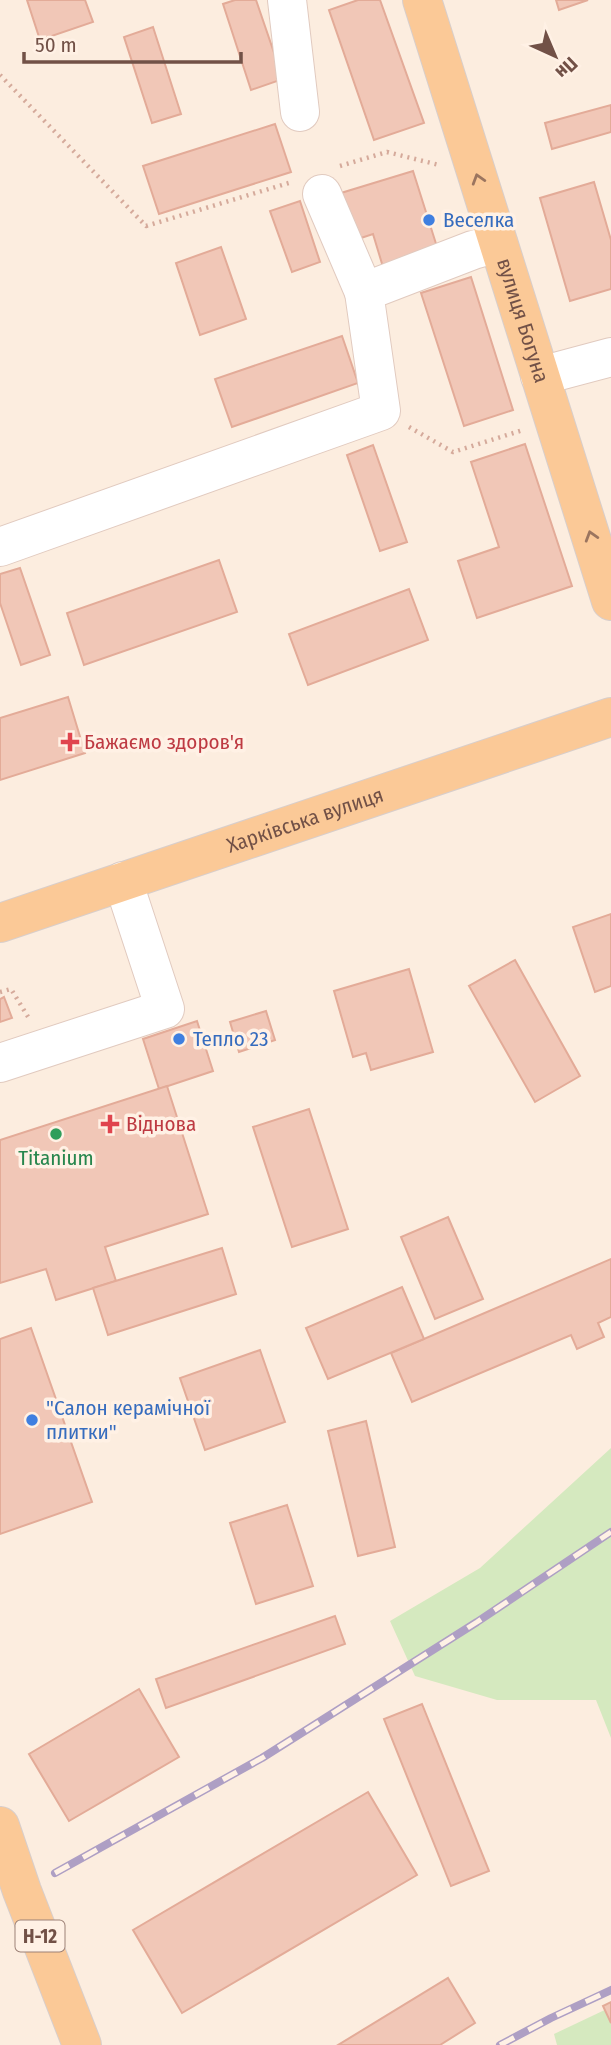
<svg xmlns="http://www.w3.org/2000/svg" width="611" height="2045" font-family="'Fira Sans Condensed',sans-serif">
	<rect width="100%" height="100%" fill="#fceddf"/>
	<g fill="#d5e9bf">
		<path d="M611 1448V1738L596 1700H497L415 1676 390 1621 480 1568Z"/>
		<path d="M611 2007V2045H557L554 2034Z"/>
	</g>
	<g fill="#f1c7b7" stroke="#e3ab98" stroke-width="2">
		<path d="M27 0H85L93 22 40 40Z"/>
		<path d="M235 0H256L283 79 251 90 223 4Z"/>
		<path d="M358 0H380L424 123 374 140 329 10Z"/>
		<path d="M556 0H588L559 10Z"/>
		<path d="M153 27 181 114 152 123 124 37Z"/>
		<path d="M611 105V132L552 149 545 123Z"/>
		<path d="M275 124 291 172 159 214 143 166Z"/>
		<path d="M413 171 438 250 383 267 373 234 355 240 341 193Z"/>
		<path d="M594 182 611 240V289L570 301 540 198Z"/>
		<path d="M300 201 320 262 292 272 270 211Z"/>
		<path d="M221 247 246 319 200 335 176 263Z"/>
		<path d="M471 277 513 410 464 426 421 293Z"/>
		<path d="M342 336 358 383 232 427 215 379Z"/>
		<path d="M525 444 572 586 477 618 458 561 499 547 471 462Z"/>
		<path d="M373 445 407 542 380 551 347 455Z"/>
		<path d="M219 560 237 612 84 665 67 613Z"/>
		<path d="M20 568 50 655 21 665 0 603V574Z"/>
		<path d="M409 589 428 640 308 685 289 634Z"/>
		<path d="M68 697 85 753 0 780V718Z"/>
		<path d="M611 914V986L595 992 573 927Z"/>
		<path d="M515 960 580 1076 535 1102 469 986Z"/>
		<path d="M409 969 433 1052 371 1070 366 1053 353 1057 334 991Z"/>
		<path d="M4 997 12 1018 0 1022V999Z"/>
		<path d="M266 1011 275 1040 239 1052 230 1022Z"/>
		<path d="M197 1021 213 1071 159 1089 143 1039Z"/>
		<path d="M167 1086 208 1214 105 1247 116 1281 56 1300 46 1269 0 1283V1140Z"/>
		<path d="M309 1109 348 1229 292 1247 253 1127Z"/>
		<path d="M448 1217 483 1299 435 1319 401 1237Z"/>
		<path d="M222 1248 236 1294 108 1335 93 1288Z"/>
		<path d="M611 1259V1317L598 1323 604 1337 577 1349 571 1335 412 1402 391 1353Z"/>
		<path d="M402 1287 424 1339 328 1379 306 1328Z"/>
		<path d="M31 1328 92 1502 0 1534V1339Z"/>
		<path d="M260 1350 285 1422 205 1450 180 1378Z"/>
		<path d="M366 1421 395 1547 358 1556 328 1431Z"/>
		<path d="M287 1505 313 1586 256 1604 230 1523Z"/>
		<path d="M335 1616 345 1644 166 1708 156 1679Z"/>
		<path d="M139 1689 179 1757 69 1821 29 1754Z"/>
		<path d="M422 1704 489 1871 451 1886 384 1719Z"/>
		<path d="M368 1792 417 1875 182 2013 133 1930Z"/>
		<path d="M448 1978 475 2023 440 2045H338Z"/>
		<path d="M611 2002V2023L603 2006Z"/>
	</g>
	<g fill="none" stroke-linecap="round" stroke-linejoin="round">
		<defs>
			<g id="minor">
				<path d="M287 0 300 112"/>
				<path d="M322 194 364 292"/>
				<path d="M540 376 611 357"/>
				<path d="M0 547 381 411 364 292 473 250 498 243"/>
				<path d="M0 1063 165 1009 123 881"/>
			</g>
			<g id="major">
				<path id="s1" d="M422 0 611 601"/>
				<path id="s2" d="M0 923 611 717"/>
				<path d="M0 1826 22 1891 82 2045"/>
			</g>
		</defs>
		<use href="#minor" stroke="#e1cabf" stroke-width="40"/>
		<use href="#major" stroke="#d8cecb" stroke-width="40"/>
		<g stroke="#d5aa9b" stroke-width="4.5" stroke-dasharray="2 5" stroke-linecap="butt">
			<path d="M0 75 146 226 292 182"/>
			<path d="M340 166 387 152 439 165"/>
			<path d="M409 427 453 452 523 430"/>
			<path d="M0 992 11 989 30 1020"/>
		</g>
		<use href="#minor" stroke="#fff" stroke-width="38"/>
		<use href="#major" stroke="#fbc997" stroke-width="38"/>
		<defs>
			<g id="rail">
				<path d="M55 1873 262 1758 477 1622 611 1532"/>
				<path d="M500 2045 551 2018 611 1990"/>
			</g>
		</defs>
		<use href="#rail" stroke="#ae9fc4" stroke-width="8"/>
		<use href="#rail" stroke="#fff1e5" stroke-width="5" stroke-dasharray="16" stroke-linecap="butt"/>
	</g>
	<defs><path id="oneway-chevron" d="M-2-3.5L2.5 0L-2 3.5" fill="none" stroke-width="1.6" stroke-linecap="round" stroke-linejoin="round" transform="scale(1.75)"/></defs>
	<g stroke="#9b755f">
		<use href="#oneway-chevron" transform="translate(478 179) rotate(-107)"/>
		<use href="#oneway-chevron" transform="translate(591 536) rotate(-107)"/>
	</g>
	<g fill="#3f7fe0" stroke="#fff1e5" stroke-width="2.5">
		<circle cx="429" cy="220" r="7"/>
		<circle cx="179" cy="1039" r="7"/>
		<circle cx="32" cy="1420" r="7"/>
	</g>
	<g fill="#e0444e" stroke="#fff1e5" stroke-width="2.5">
		<path d="M66.5 731.5h7v7h7v7h-7v7h-7v-7h-7v-7h7z"/>
		<path d="M106.5 1113.5h7v7h7v7h-7v7h-7v-7h-7v-7h7z"/>
	</g>
	<circle fill="#2e9e5b" stroke="#fff1e5" stroke-width="2.5" cx="56" cy="1134" r="7"/>
	<g text-anchor="middle" dominant-baseline="central" stroke-width="7" stroke-linejoin="round" paint-order="stroke">
		<rect fill="#fff1e5" stroke="#9c8176" stroke-width="2" x="15.5" y="1920.5" width="49" height="31" rx="5"/>
		<g font-size="19" font-weight="bold" fill="#725147">
			<text x="40" y="1936">Н-12</text>
		</g>
		<g font-size="21" fill="#366cbe" stroke="#fff1e5" text-anchor="start">
			<text x="443" y="220">Веселка</text>
			<text x="193" y="1039">Тепло 23</text>
			<text x="46" y="1408">"Салон керамічної<tspan x="46" dy="24">плитки"</tspan></text>
		</g>
		<g font-size="21" fill="#725147" stroke="#fff1e5">
			<text stroke="none"><textPath href="#s1" startOffset="336">вулиця Богуна</textPath></text>
			<text stroke="none"><textPath href="#s2" startOffset="322">Харківська вулиця</textPath></text>
		</g>
		<g font-size="21" fill="#be3a42" stroke="#fff1e5" text-anchor="start">
			<text x="84" y="742">Бажаємо здоров'я</text>
			<text x="126" y="1124">Віднова</text>
		</g>
		<g font-size="21" fill="#27864d" stroke="#fff1e5">
			<text x="56" y="1158">Titanium</text>
		</g>
	</g>
	<g transform="translate(555 56) rotate(136)" stroke="#fff1e5" stroke-width="5" paint-order="stroke">
	<path d="M0-5L12 26L0 18L-12 26Z" fill="#725147"/>
	<text y="-10" font-size="19" font-weight="bold" text-anchor="middle" fill="#725147">Пн</text>
	</g>
	<path d="M24 52v10h217v-10" fill="none" stroke="#725147" stroke-width="3.5"/>
	<text x="35" y="52" font-size="21" fill="#725147" stroke="#fff1e5" stroke-width="5" paint-order="stroke">50 m</text>
</svg>
